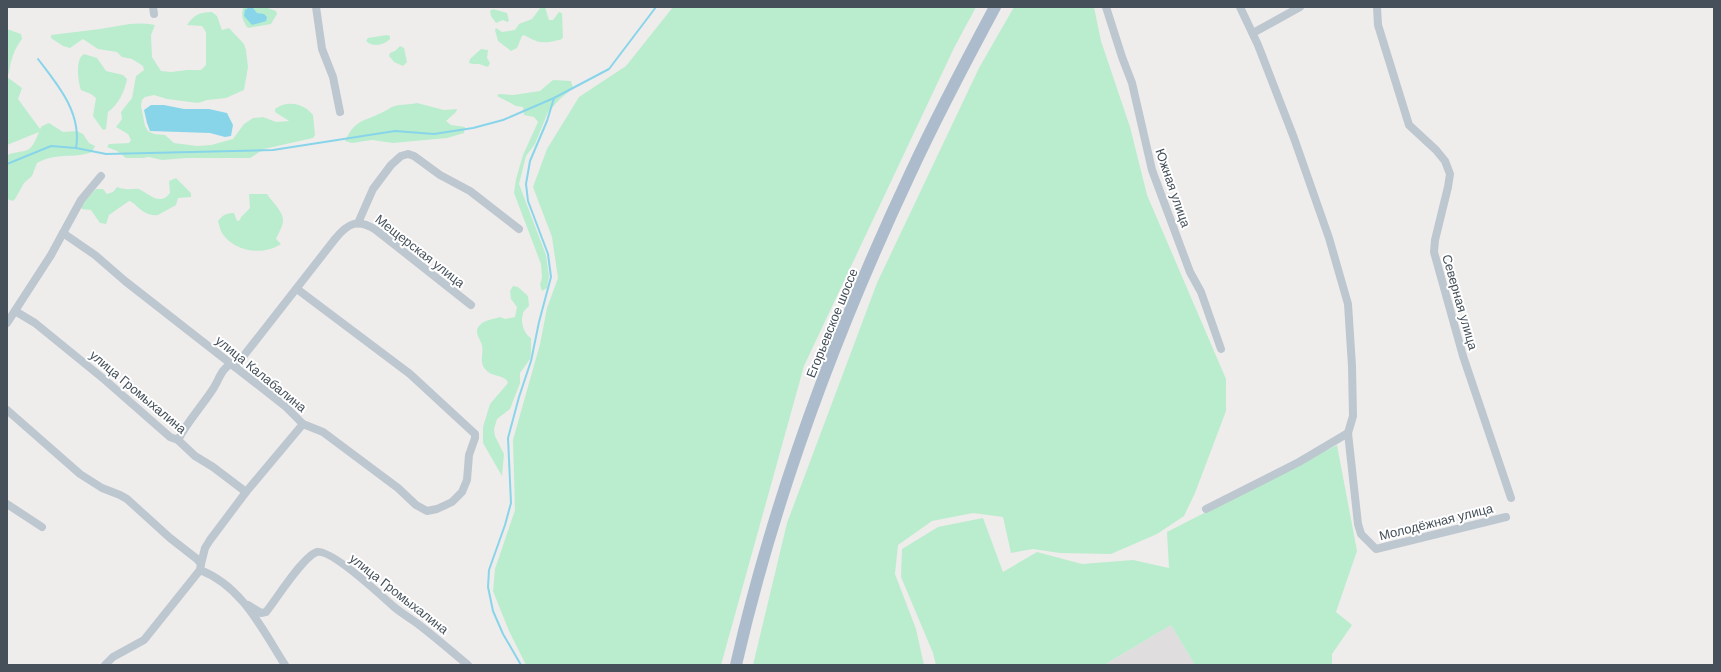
<svg xmlns="http://www.w3.org/2000/svg" width="1721" height="672" font-family="'DM Sans',sans-serif">
	<rect width="100%" height="100%" fill="#efecec"/>
	<path fill="#e0ddde" d="M1171 625 1195 665H1104Z"/>
	<g fill="#baedce">
		<path d="M244 7H265L276 11 277 14 271 24 248 28C243 23 240 13 244 7Z"/>
		<path d="M541 7H545L549 20H553L559 12 562 13 563 37 562 39C545 44 539 44 524 35L522 36 517 48 511 51 498 41 495 30 496 28 502 32 515 30 519 24 532 19Z"/>
		<path d="M673 7H976L954 48 804 366 721 665H526L509 631 493 591 495 569 515 510 513 440 540 344 547 308 558 278 552 237 533 187 547 149 579 97 626 66Z"/>
		<path d="M1014 7H1094L1101 41 1130 127 1147 195 1226 379V411L1195 493 1184 516 1157 534 1111 554 1060 553 1033 549 1011 553 1003 517 973 513 932 521 898 545 895 574 916 629 924 665H753L787 523 877 283 979 68Z"/>
		<path d="M493 9 507 13 509 21 507 22 503 20 496 23 491 16 490 11Z"/>
		<path d="M212 12 217 16 222 30 229 28 244 44 246 50 248 67 244 90 226 98 207 100 198 103 167 99 154 95 145 97 142 100 141 106 145 126 148 131 154 134 165 135 174 143 197 146 211 145 233 139 244 124 253 118 263 117 276 122 289 121 275 112V109C287 100 304 103 313 115L315 135 313 138 264 149 250 158H186L162 160 149 157 143 158H126L117 151 107 147 109 144 129 143 131 140 128 134 116 127 122 119 121 112 132 98 136 76 144 70 143 66 132 59 122 57 117 52 98 49 83 39 70 48 63 46 51 38V35C67 33 84 31 100 29 122 26 132 21 155 25L151 35 152 57 161 71 171 72 187 70H201L206 65V32L202 26 187 25C194 15 199 12 212 12Z"/>
		<path d="M7 29 21 34 22 39C14 49 10 62 9 74L7 73Z"/>
		<path d="M387 35 390 36V39C383 46 372 47 366 41L368 38Z"/>
		<path d="M400 46 404 48 407 62 403 66 394 62 389 56 390 53 395 51Z"/>
		<path d="M481 49 488 50 487 58 490 63 488 67 479 64H473L469 63 470 59Z"/>
		<path d="M84 54 97 58 106 71 123 75 127 79C125 91 118 105 108 112L106 129 103 130 93 116 96 98 91 94 81 90C78 81 75 59 84 54Z"/>
		<path d="M7 77 22 88 18 99 40 129 42 126 49 123 63 132 77 131 83 134 89 143 95 146 92 152C73 159 56 152 37 163L32 176 24 183 15 199 13 201 7 199V155C27 148 29 157 39 132L7 145Z"/>
		<path d="M553 80 571 81 573 88 560 99 548 112 535 144 526 156 519 184 546 255 549 276 547 288 542 291 540 285 542 278 541 264 514 193 516 179 523 155 538 122 534 117 524 115 523 107 516 106 497 96 499 94 513 95 540 91Z"/>
		<path d="M417 103 444 110 457 109 456 112 446 121 451 125 465 127 464 133 447 138 393 143 372 140 352 143 345 141C355 120 362 122 381 113 386 111 390 107 395 106 401 104 409 105 417 103Z"/>
		<path d="M176 178 191 193V197L178 198 176 205 158 215C142 217 136 202 129 201L109 215 106 224 100 223 91 210 82 209 80 206 96 189H103L107 194 113 192 117 187C120 188 123 189 126 189 130 190 135 188 139 189 148 193 160 207 170 193L169 181Z"/>
		<path d="M249 194H267C272 202 284 212 283 221 283 226 278 234 276 239L281 244C263 256 234 252 222 233 220 230 219 224 218 221 223 215 226 213 234 213L237 221 240 220 241 217 250 208Z"/>
		<path d="M513 286 518 287 528 296 529 306C527 308 523 311 523 314 520 322 524 334 531 338V352L530 359 520 373V383L510 409 497 419 494 429 495 436 504 454 502 476 483 443V427L490 404 508 383C506 375 493 377 487 371 478 363 484 355 482 345 480 339 473 331 480 325 484 320 494 319 500 317L505 319 515 317 517 307 511 299 510 291Z"/>
		<path d="M1337 445 1357 551 1336 612 1352 625 1332 654V665H1195L1171 625 1104 665H936L933 653 901 577 902 549 938 527 983 518 1003 572 1037 552 1082 564 1133 560 1169 568 1167 532Z"/>
	</g>
	<g fill="#88d5ea">
		<path d="M248 8H253L257 13 264 14 267 17 266 21 252 25 244 16 245 10Z"/>
		<path d="M151 105H164L184 109H209L227 113 233 125 231 136 225 137 210 133 150 131 147 123 144 110Z"/>
	</g>
	<g fill="none" stroke-linecap="round" stroke-linejoin="round">
		<g stroke="#88d5ea" stroke-width="2">
			<path d="M38 59C58 85 82 113 76 148"/>
			<path d="M7 164 51 146 76 148 106 154 273 150 395 131 434 134 473 128 503 120 554 98 609 69 656 7"/>
			<path d="M521 665 503 634 493 611 488 587 489 570 505 525 511 503 508 438 519 397 531 361 539 322 551 277 548 254 528 201 526 184 530 161 547 121 554 98"/>
		</g>
		<g stroke="#bdc7cf" stroke-width="8">
			<path d="M153 7 154 14"/>
			<path d="M316 7 322 49 333 77 340 112"/>
			<path d="M1106 7 1122 57 1132 83 1152 170 1190 272 1201 292 1221 349"/>
			<path d="M1377 7 1378 25 1409 125 1436 150 1445 161 1450 174 1448 187 1435 240 1434 252 1463 356 1511 498"/>
			<path d="M1253 33 1300 7"/>
			<path d="M358 223 373 189 391 165 401 156 408 154 414 156 440 175 470 191 519 229"/>
			<path d="M63 233 95 255 125 281 285 406 303 424 323 432 398 488 416 505 427 511 437 509 452 502 462 492 467 480 469 455 475 438V434L410 374 297 289"/>
			<path d="M15 311 35 323 105 380 170 437 178 440 195 456 213 467 246 492"/>
			<path d="M7 323 51 255 81 200 101 176"/>
			<path d="M235 367 335 239C348 223 358 218 376 230L471 305"/>
			<path d="M7 410 80 474 102 488 120 495 127 499 170 538 197 559 201 564 200 570C242 586 262 629 285 665"/>
			<path d="M1348 433 1358 524 1361 534 1376 549 1506 517"/>
			<path d="M178 440C187 422 202 406 213 389 219 380 221 369 231 364"/>
			<path d="M7 504 42 527"/>
			<path d="M1206 509 1299 462 1348 433 1353 416 1352 366 1348 304 1329 238 1294 138 1258 45 1240 7"/>
			<path d="M201 564 205 548 210 540 246 492 303 424"/>
			<path d="M248 605 261 613 266 612C276 600 303 556 317 552 331 549 382 596 393 606 401 613 410 618 418 624 435 637 451 651 468 665"/>
			<path d="M105 665 113 657 144 640 200 570"/>
		</g>
		<path stroke="#acbccc" stroke-width="12" d="M736 665C774 498 838 327 911 172 937 116 966 61 995 7"/>
	</g>
	<g text-anchor="middle" dominant-baseline="central" stroke-width="4" stroke-linejoin="round" paint-order="stroke">
		<g font-size="13" fill="#45505a" stroke="#fff">
			<text transform="translate(1173 188) rotate(71)">Южная улица</text>
			<text transform="translate(420 251) rotate(38)">Мещерская улица</text>
			<text transform="translate(1460 302) rotate(74)">Северная улица</text>
			<text transform="translate(832 323) rotate(-68)">Егорьевское шоссе</text>
			<text transform="translate(261 374) rotate(39)">улица Калабалина</text>
			<text transform="translate(138 392) rotate(40)">улица Громыхалина</text>
			<text transform="translate(1436 522) rotate(-14)">Молодёжная улица</text>
			<text transform="translate(399 594) rotate(38)">улица Громыхалина</text>
		</g>
	</g>
	<rect width="1721" height="672" fill="none" stroke="#45505a" stroke-width="16"/>
</svg>
